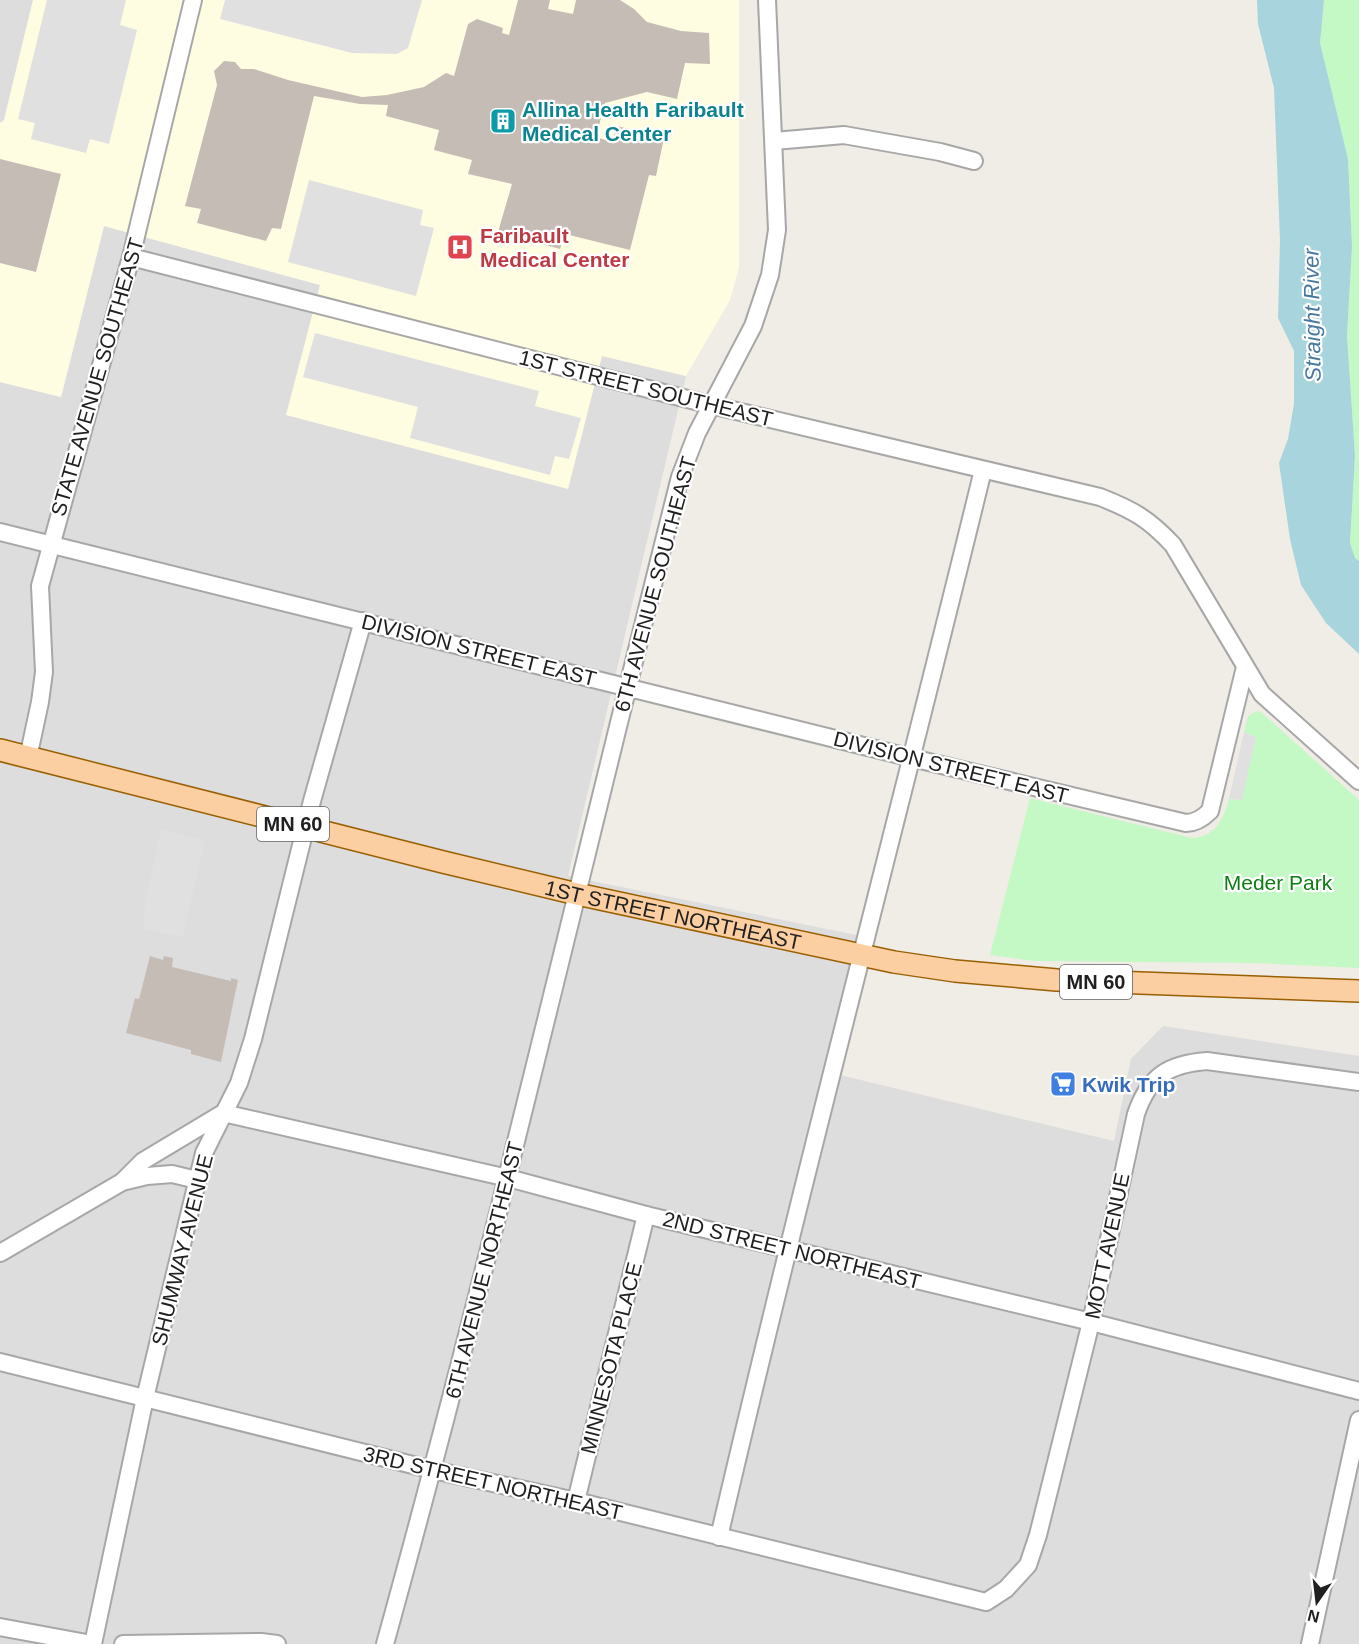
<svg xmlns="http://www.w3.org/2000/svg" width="1359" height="1644" font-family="Helvetica,sans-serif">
	<rect width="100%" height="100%" fill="#f0ece6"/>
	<g fill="#dedddd">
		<path d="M0 0H33L4 120 0 123Z"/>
		<path d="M104 226 320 285 287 415 567 488 602 356 686 376 568 876 876 939 840 1075 1114 1141 1131 1059 1163 1026 1359 1056V1644H0V382L61 397Z"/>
	</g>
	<path fill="#fffde1" d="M33 0H739V268L730 300 686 376 602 356 568 489 286 415 320 285 104 226 61 397 0 382V123L4 120Z"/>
	<g fill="#c4f9c6">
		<path d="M1324 0H1359V561L1355 558 1350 543 1355 456 1347 336 1352 246 1348 159 1320 43Z"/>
		<path d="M1257 711 1261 712 1359 800V968L1256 963 1035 961 990 955 1030 798 1192 838C1216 837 1223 819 1229 799L1241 800 1256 737 1244 732 1248 716Z"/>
	</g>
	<g fill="#e0e0e0">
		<path d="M47 0H126L120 25 137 30 109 144 90 139 86 153 31 139 35 123 18 119Z"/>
		<path d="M225 0H422L408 48 397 54 352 53 220 19Z"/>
		<path d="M309 180 423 210 420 225 434 228 416 296 288 262Z"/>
		<path d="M315 333 539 391 535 406 581 418 569 459 555 456 550 475 410 438 418 407 303 377Z"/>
		<path d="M1244 732 1256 737 1242 800 1229 799Z"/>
		<path d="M161 829 205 841 183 937 143 929 145 902Z"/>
	</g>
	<path fill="#a7d4dd" d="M1257 0H1324L1320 43 1348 159 1352 246 1347 336 1355 456 1350 543 1355 558 1359 561V654L1326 623 1301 585 1290 539 1279 463 1288 439 1294 404V351L1278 318 1280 240 1274 88 1258 24Z"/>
	<g fill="#c5bcb6">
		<path d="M518 0H550L548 9 573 14 576 0H620L634 9 647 22 681 31 709 33 710 64 685 63 677 99 647 92 605 103 596 137 612 142 617 126 664 138 656 176 649 175 630 250 565 234 560 249 498 232 512 184 468 174 472 160 434 150 439 130 386 116 388 105 360 104 314 96 281 229 272 228 266 241 197 223 201 209 185 206 217 85 214 71 224 61 235 62 241 69H254L288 80 362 97 387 95 424 87 446 73 454 76 468 24 477 19 503 28 502 33 509 35Z"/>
		<path d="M0 159 61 174 36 272 0 263Z"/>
		<path d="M150 956 163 960 164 956 173 958 172 967 231 981V978L238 980 221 1062 191 1054V1050L126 1033 135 998 139 999Z"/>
	</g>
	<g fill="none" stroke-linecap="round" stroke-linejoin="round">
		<defs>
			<g id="minor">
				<path d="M774 141 844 135 940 152 974 161"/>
				<path d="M131 257 711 405 1100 497C1133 510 1149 519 1173 545L1262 694 1359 781"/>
				<path d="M0 532 912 758 1186 823C1196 823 1203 818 1210 811L1245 667"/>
				<path d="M28 758 40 702 44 672 40 586 131 257 193 0"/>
				<path d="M122 1182 143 1161 223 1113 508 1178 646 1215 1091 1322 1359 1391"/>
				<path d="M0 1253 122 1182 147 1176 172 1174 197 1180"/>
				<path d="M0 1362 433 1470 576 1501 986 1602 1006 1589 1028 1565 1038 1535 1091 1322 1136 1114C1149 1076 1168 1064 1207 1061L1359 1082"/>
				<path d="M576 1501 646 1215"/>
				<path d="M719 1537C802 1180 896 826 983 470"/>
				<path d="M0 1627 92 1644"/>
				<path d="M93 1644 145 1398 204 1153 239 1083 253 1039 312 801 363 621"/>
				<path d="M123 1644 261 1642 277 1644"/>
				<path d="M385 1644C492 1257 582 866 680 477L697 433 753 326 770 275 777 230 767 0"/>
				<path d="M1310 1644 1359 1420"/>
			</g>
			<g id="major">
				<path id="s1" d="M0 750 443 862 577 894 894 962 955 971 1057 980 1359 991"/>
			</g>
		</defs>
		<use href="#minor" stroke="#a7a7a7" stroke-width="20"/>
		<use href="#major" stroke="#995f02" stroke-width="24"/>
		<use href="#minor" stroke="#fff" stroke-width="16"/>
		<use href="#major" stroke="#fbcfa1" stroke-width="21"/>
	</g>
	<defs>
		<symbol id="building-square" viewBox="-11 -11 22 22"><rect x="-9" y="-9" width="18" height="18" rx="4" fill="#0f9aa8" stroke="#fff"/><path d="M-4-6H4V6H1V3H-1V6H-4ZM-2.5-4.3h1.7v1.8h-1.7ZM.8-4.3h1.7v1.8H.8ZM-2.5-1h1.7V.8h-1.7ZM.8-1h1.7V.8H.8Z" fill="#fff"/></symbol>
		<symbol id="hospital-square" viewBox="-11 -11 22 22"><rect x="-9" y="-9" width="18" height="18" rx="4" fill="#e0444e" stroke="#fff"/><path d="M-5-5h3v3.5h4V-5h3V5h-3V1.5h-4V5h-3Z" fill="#fff"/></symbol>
		<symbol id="supermarket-square" viewBox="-11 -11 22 22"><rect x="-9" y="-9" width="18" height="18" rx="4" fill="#3f7fe0" stroke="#fff"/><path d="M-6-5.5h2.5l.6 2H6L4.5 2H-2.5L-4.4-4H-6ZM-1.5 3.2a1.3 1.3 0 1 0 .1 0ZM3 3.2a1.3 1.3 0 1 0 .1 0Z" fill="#fff"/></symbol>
	</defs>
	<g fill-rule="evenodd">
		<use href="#building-square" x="488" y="106" width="30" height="30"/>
		<use href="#hospital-square" x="445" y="232" width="30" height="30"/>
		<use href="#supermarket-square" x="1048" y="1069" width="30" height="30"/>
	</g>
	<g text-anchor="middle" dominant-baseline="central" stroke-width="4.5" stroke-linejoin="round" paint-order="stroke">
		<g fill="#fff" stroke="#636363" stroke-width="1.5">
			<rect x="257" y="807" width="72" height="34" rx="4.5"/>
			<rect x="1060" y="965" width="72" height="34" rx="4.5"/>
		</g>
		<g font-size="20" font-weight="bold" fill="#202020">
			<text x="293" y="824">MN 60</text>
			<text x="1096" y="982">MN 60</text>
		</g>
		<g font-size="21" font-weight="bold" fill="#0d838f" stroke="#fff" text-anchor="start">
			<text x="522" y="109">Allina Health Faribault<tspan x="522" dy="24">Medical Center</tspan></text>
		</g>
		<g font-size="21" font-weight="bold" fill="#be3a42" stroke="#fff" text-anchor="start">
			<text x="480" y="235">Faribault<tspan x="480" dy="24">Medical Center</tspan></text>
		</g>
		<g font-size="21" fill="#202020" stroke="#fff">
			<text transform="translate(97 377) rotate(-74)">STATE AVENUE SOUTHEAST</text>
			<text transform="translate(646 388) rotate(14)">1ST STREET SOUTHEAST</text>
			<text transform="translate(655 584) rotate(-75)">6TH AVENUE SOUTHEAST</text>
			<text transform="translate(479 650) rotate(14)">DIVISION STREET EAST</text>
			<text transform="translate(951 767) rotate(14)">DIVISION STREET EAST</text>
			<text stroke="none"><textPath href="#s1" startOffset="693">1ST STREET NORTHEAST</textPath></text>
			<text transform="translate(1107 1246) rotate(-78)">MOTT AVENUE</text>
			<text transform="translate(182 1250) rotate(-76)">SHUMWAY AVENUE</text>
			<text transform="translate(792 1250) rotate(14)">2ND STREET NORTHEAST</text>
			<text transform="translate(484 1270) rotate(-76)">6TH AVENUE NORTHEAST</text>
			<text transform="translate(611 1358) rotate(-76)">MINNESOTA PLACE</text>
			<text transform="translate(493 1483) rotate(13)">3RD STREET NORTHEAST</text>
		</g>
		<g font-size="21" fill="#0d7e11" stroke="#fff">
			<text x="1278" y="882">Meder Park</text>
		</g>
		<g font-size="21" font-weight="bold" fill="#366cbe" stroke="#fff" text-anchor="start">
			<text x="1082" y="1084">Kwik Trip</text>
		</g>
		<g font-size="22" font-style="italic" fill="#47789f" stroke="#fff">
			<text transform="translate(1312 315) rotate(-91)">Straight River</text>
		</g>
	</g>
	<g transform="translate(1317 1602) rotate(194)" stroke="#ffffff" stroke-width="4.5" paint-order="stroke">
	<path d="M0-4.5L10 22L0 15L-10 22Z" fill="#202020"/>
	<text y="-9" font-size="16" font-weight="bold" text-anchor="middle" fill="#202020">N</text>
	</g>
</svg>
